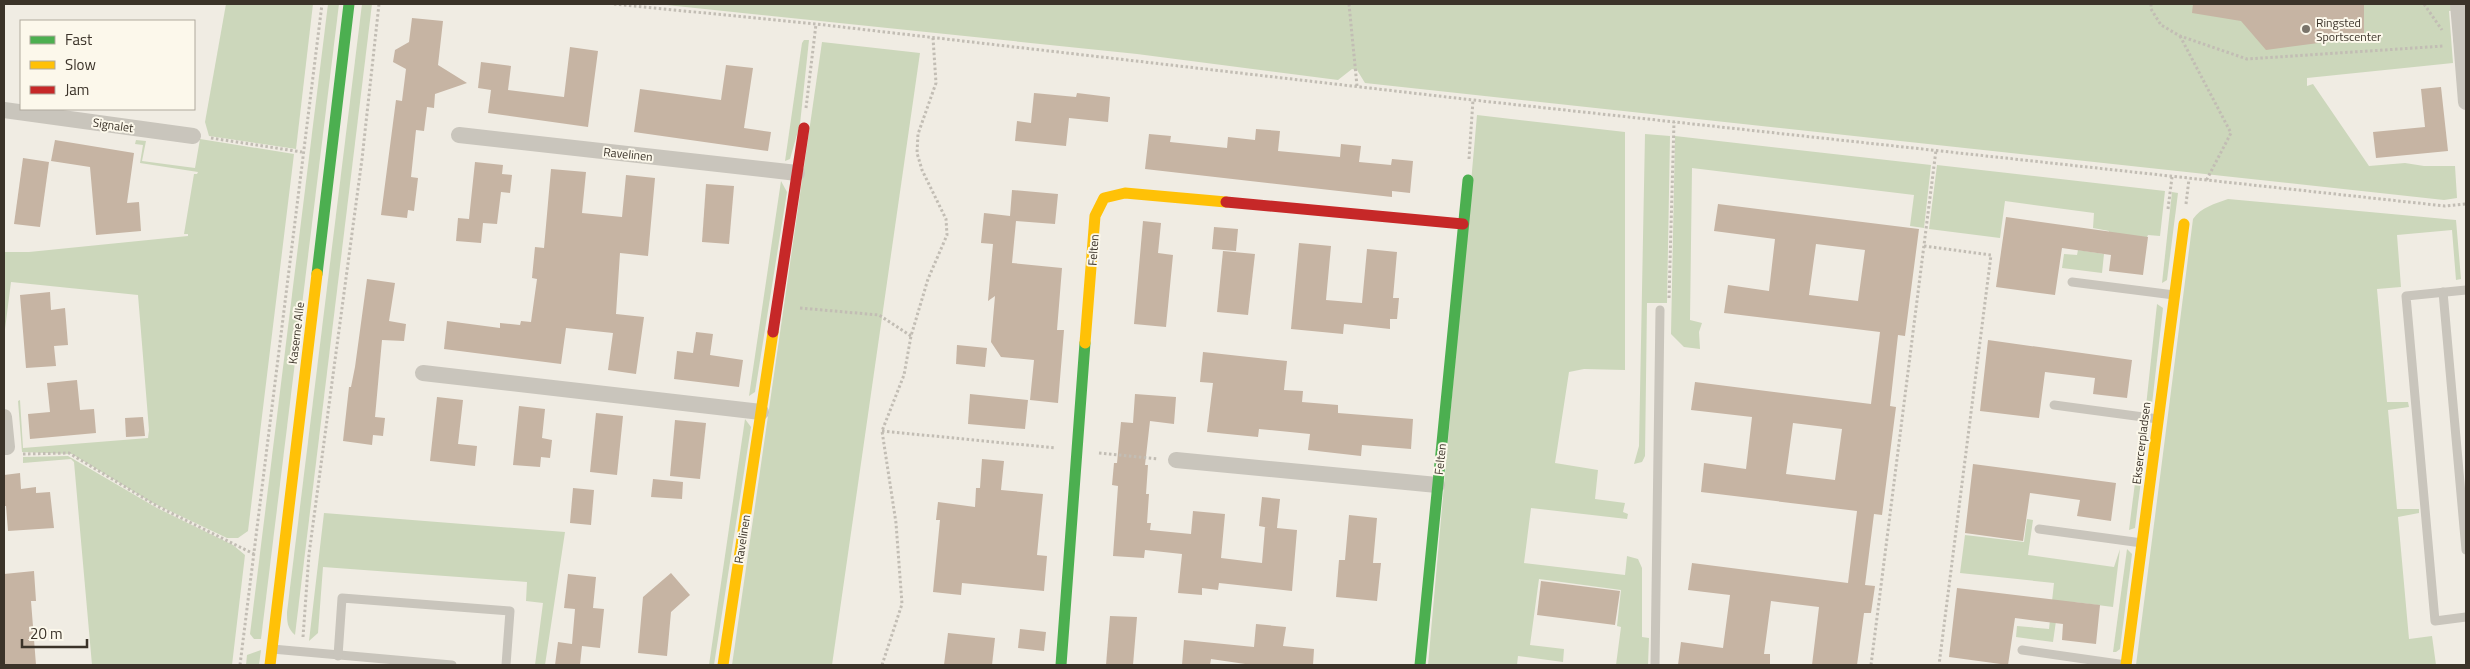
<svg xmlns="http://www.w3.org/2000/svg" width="2470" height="669" font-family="'Titillium Web',sans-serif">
	<rect width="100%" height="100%" fill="#f0ece3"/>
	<g fill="#ccd7bb">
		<path d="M226 4H313L296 149 209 136 205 122Z"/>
		<path d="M328 4H339L261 639H254L250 634Z"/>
		<path d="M362 4H372L295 635C287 628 287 622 287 612Z"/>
		<path d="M657 4H2466V9L2449 11 2453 63 2307 78V86L2313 84 2369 166 2405 163 2424 166H2455L2457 198 2444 200 1365 83 1357 70 1352 69 1338 80 1137 54Z"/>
		<path d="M804 40H809L800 124 790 159 785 161 802 43Z"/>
		<path d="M822 42 920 53 832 665H732Z"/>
		<path d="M1477 115 1625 132V370L1584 369 1569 372 1555 463 1598 470 1595 499 1625 503 1623 512 1628 514 1627 519 1531 508 1524 563 1625 575 1627 556 1638 559 1642 568V637L1649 638 1648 665H1616L1621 627 1617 626 1621 590 1539 579 1530 645 1564 649 1563 662 1518 656 1517 665H1428Z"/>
		<path d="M1645 134 1670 136 1667 303H1647L1645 456 1642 462 1634 464 1639 446Z"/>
		<path d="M1675 136 1931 165 1924 228 1910 226 1914 195 1692 168 1690 320 1702 323 1699 332 1700 349 1684 347 1671 334Z"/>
		<path d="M200 139 294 154 248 531 238 538H227L151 502 72 454 22 452 18 401 20 400 23 448 148 438 149 430 138 295 11 282 4 337V252H29L188 236V234H184L194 174H197L198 172 140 163 143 145 135 144 136 140 146 141 142 161 195 168Z"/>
		<path d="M1937 165 2165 191 2160 236 2148 235 2147 237 2106 248 2109 231 2093 228 2094 213 2005 201 2000 238 1929 229Z"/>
		<path d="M781 181 787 192 755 392 749 396Z"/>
		<path d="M2172 192 2178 193 2167 280 2162 283Z"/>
		<path d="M2228 199 2456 220 2461 279 2456 280 2452 230 2397 235 2401 287 2377 289 2387 402H2408L2409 407 2388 410 2397 509H2419V513L2398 517 2409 639 2432 636 2436 665H2136L2193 219C2201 207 2215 204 2228 199Z"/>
		<path d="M2078 250 2104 254 2102 273 2062 268 2064 254 2077 255Z"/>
		<path d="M2157 304 2163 308 2152 404 2146 406Z"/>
		<path d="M745 419 751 427 714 665H709Z"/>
		<path d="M2142 427 2147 433 2135 528 2129 530Z"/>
		<path d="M68 456 157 508 233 545 245 555 232 665H92L74 462 71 459 23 463V457Z"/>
		<path d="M324 513 565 532 545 665H535L543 603 526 601 527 582 323 567 318 633 309 641Z"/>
		<path d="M2027 519 2033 520 2028 555 2114 567 2120 549 2113 607 2074 602 2057 614 2053 642 2016 637 2017 626 2049 629 2054 583 1960 573 1965 535 2024 542Z"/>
		<path d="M2127 549 2132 554 2120 649 2116 652H2113Z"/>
		<path d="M261 650 259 665H246L247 655Z"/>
	</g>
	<g fill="#c6b4a3" fill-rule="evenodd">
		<path d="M2193 4H2364V37L2266 50 2241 21 2192 13Z"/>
		<path d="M412 18 443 21 438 65 467 83 435 94 434 108 427 107 424 131 416 130 411 177 418 178 414 211 408 210 407 218 381 215 396 100 402 101 406 69 393 62 395 50 409 42Z"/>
		<path d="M570 47 598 51 588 127 488 113 491 90 478 88 481 62 511 66 508 90 564 97Z"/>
		<path d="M726 65 753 68 744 128 771 132 768 151 634 132 640 89 721 100Z"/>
		<path d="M2441 87 2448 151 2376 158 2373 132 2425 127 2421 89Z"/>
		<path d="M1034 93 1076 97 1077 93 1110 97 1108 122 1069 118 1066 146 1015 141 1017 121 1031 123Z"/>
		<path d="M1256 129 1280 131 1278 151 1340 157 1341 144 1361 146 1359 162 1391 165 1392 159 1413 161 1410 193 1392 191V197L1145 169 1149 134 1171 136 1170 142 1227 148 1228 137 1255 140Z"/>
		<path d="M55 140 134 153 127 203 139 202 141 231 96 235 90 167 51 161Z"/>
		<path d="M23 158 49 162 40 227 14 224Z"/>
		<path d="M475 162 503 165 502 174 512 175 510 193 501 192 497 224 483 223 481 243 456 241 458 218 469 219Z"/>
		<path d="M551 169 586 172 582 213 622 217 626 175 655 178 648 256 620 253 616 314 644 317 636 374 608 370 613 333 566 328 561 364 444 349 447 321 500 328V323L520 325 521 321 531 322 537 279 532 278 535 247 544 248Z"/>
		<path d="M706 184 734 186 729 244 702 242Z"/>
		<path d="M1012 190 1058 194 1055 224 1016 221 1012 263 1062 268 1057 330H1064L1058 403 1030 400 1034 360 1001 357 991 342 995 296 988 301 993 244 981 243 984 213 1010 216Z"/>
		<path d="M1718 204 1919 229 1905 336 1898 335 1890 406 1896 407 1882 515 1874 514 1865 585 1875 586 1871 613H1864L1857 665H1812L1819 607 1771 601 1764 654H1770V665H1678L1681 642 1723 648 1730 595 1688 590 1692 563 1848 583 1857 511 1701 492 1704 463 1746 469 1752 417 1691 410 1695 382 1871 404 1880 332 1724 313 1728 285 1769 291 1775 239 1714 231ZM1816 244 1865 250 1858 301 1809 295ZM1793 423 1842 429 1835 480 1786 474Z"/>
		<path d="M2006 217 2148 237 2143 275 2109 271 2111 255 2062 248 2055 295 1996 287Z"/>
		<path d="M1143 221 1161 223 1158 253 1173 255 1166 327 1134 324Z"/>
		<path d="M1214 227 1238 229 1236 251 1212 249Z"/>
		<path d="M1299 243 1331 246 1326 300 1362 303 1367 249 1397 252 1393 298H1399L1397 319H1390V329L1344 324 1343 334 1291 329Z"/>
		<path d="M1223 251 1255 254 1248 315 1217 312Z"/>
		<path d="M367 279 395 283 389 321 406 324 404 341 382 340 375 417 385 418 383 436 373 435 372 445 343 441 349 387H351L355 367Z"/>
		<path d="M50 292 51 310 65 308 68 345 54 346 56 366 26 368 20 295Z"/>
		<path d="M696 332 713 334 710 355 743 360 739 387 674 379 677 351 693 353Z"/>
		<path d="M1988 340 2132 360 2127 398 2093 394 2095 378 2045 372 2039 418 1980 411Z"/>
		<path d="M957 345 987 348 985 367 956 364Z"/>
		<path d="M1203 352 1287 361 1284 390 1303 391 1302 402 1338 405V413L1413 419 1411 449 1362 445 1361 456 1308 450 1310 434 1259 429 1258 437 1207 432 1213 383 1200 382Z"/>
		<path d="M77 380 80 410 94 409 96 433 30 439 28 414 50 412 47 383Z"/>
		<path d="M970 394 1028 400 1025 429 968 424Z"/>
		<path d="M1135 394 1176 397 1174 424 1150 421 1145 465H1148L1146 494H1149L1147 523H1151L1150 530 1191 534 1193 511 1225 514 1221 558 1262 563 1265 527 1270 528 1259 526 1262 497 1280 499 1277 528 1297 530 1292 591 1219 583 1218 590 1202 588V595L1178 593 1182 554 1145 550 1144 558 1113 556 1118 486 1112 485 1114 463H1117L1121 422 1133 423Z"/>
		<path d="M437 397 463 400 458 444 477 446 475 466 430 461Z"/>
		<path d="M519 406 545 409 542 438 552 440 550 458 541 457 540 467 513 465Z"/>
		<path d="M596 413 623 416 617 475 590 472Z"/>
		<path d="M143 417 145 436 126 437 125 418Z"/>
		<path d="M675 420 706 423 700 479 670 476Z"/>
		<path d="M982 459 1004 461 1001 490 1043 494 1037 555 1047 556 1044 591 962 583 961 595 933 592 940 520H936L938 502 975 507 976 488H980Z"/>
		<path d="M1973 464 2116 483 2111 521 2077 516 2080 500 2030 493 2023 541 1965 533Z"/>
		<path d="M20 473 21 489 36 487V493L50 492 54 528 8 531 6 506H4V475Z"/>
		<path d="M653 479 683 482 682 499 651 497Z"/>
		<path d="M573 488 594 490 591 525 570 523Z"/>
		<path d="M1349 515 1377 518 1373 563H1381L1377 601 1336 597 1339 560H1345Z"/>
		<path d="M34 571 36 601H31L36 665H4V574Z"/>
		<path d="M671 573 690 595 671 612 667 656 638 653 643 597Z"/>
		<path d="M568 574 596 577 593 608 604 609 600 648 582 646 580 665H555L558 642 572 644 575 609 564 608Z"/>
		<path d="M1541 581 1620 591 1615 625 1537 615Z"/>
		<path d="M1957 588 2100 605 2096 644 2062 640 2063 624 2015 618 2008 665 1949 657Z"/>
		<path d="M1110 616 1137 617 1133 665H1106Z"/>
		<path d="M1256 624 1286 627 1283 646 1314 649 1313 665H1252L1211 659 1210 665H1182L1184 640 1254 647Z"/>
		<path d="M1020 629 1046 632 1044 651 1018 648Z"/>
		<path d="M948 633 995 638 992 665H944Z"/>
	</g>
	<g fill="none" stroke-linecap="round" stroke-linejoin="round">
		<g stroke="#c2bdb4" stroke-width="3" stroke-dasharray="2.5 2.5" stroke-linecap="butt">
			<path d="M614 4 816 24 1473 100 2445 206 2466 204"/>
			<path d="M1349 4 1357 86"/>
			<path d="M2151 4V9L2161 25 2180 36 2247 59 2444 46"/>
			<path d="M2424 4 2442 30"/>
			<path d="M2180 36 2231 133 2206 181"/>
			<path d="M806 108 816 24"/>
			<path d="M211 138 302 152"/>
			<path d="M1469 159 1473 100"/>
			<path d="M2186 204 2189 179"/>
			<path d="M2168 209 2172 177"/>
			<path d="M1924 246 1991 255 1939 665"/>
			<path d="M1669 298 1674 122"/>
			<path d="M800 308 879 315 911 336"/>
			<path d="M882 431 1056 448"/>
			<path d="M1099 453 1158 459"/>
			<path d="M23 454 69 453 157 506 254 554"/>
			<path d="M303 637 309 554 362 159 379 4"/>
			<path d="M240 665 322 4"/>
			<path d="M882 665 902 604 896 523 882 431 904 375 911 336 928 279 947 235 946 219 922 170 917 153 918 134 936 83 933 38"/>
			<path d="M1871 665 1936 150"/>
		</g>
		<g stroke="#c9c5bc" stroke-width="9">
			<path d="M2072 282 2174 295"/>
			<path d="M2466 290 2406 296 2435 621 2466 617"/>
			<path d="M2443 292 2466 550"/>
			<path d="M2054 405 2158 419"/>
			<path d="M2039 529 2142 543"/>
			<path d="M272 649 452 665"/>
			<path d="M2022 650 2126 665"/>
			<path d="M338 656 342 598 510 611 506 665"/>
			<path d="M1655 665 1660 310"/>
		</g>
		<g stroke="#c9c5bc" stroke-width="16">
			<path d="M2458 4 2461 39H2466"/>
			<path d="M2461 39 2466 102"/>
			<path d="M4 110 193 136"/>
			<path d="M459 135 797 173"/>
			<path d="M423 373 761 412"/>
			<path d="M4 417 7 447H4"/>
			<path d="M1176 460 1437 485"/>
		</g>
		<g stroke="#4caf50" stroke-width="11">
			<path d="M317 274 349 4"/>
			<path d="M1061 665 1085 343"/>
			<path d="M1420 665 1468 180"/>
		</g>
		<g stroke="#ffc107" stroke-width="11">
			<path d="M1085 343 1095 216 1104 198 1125 193 1226 202"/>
			<path d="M270 665 317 274"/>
			<path d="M723 665 773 332"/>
			<path d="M2126 665 2184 224"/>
		</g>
		<g stroke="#c62828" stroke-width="11">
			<path d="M1226 202 1463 224"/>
			<path d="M773 332 804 128"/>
		</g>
	</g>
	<circle fill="#7a746a" stroke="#fcf8eb" stroke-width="2" cx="2306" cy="29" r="5"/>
	<g text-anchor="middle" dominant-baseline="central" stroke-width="4" stroke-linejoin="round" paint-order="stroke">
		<g font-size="12" fill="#3b3329" stroke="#fcf8eb" text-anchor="start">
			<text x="2316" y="22">Ringsted<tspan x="2316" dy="14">Sportscenter</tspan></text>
		</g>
		<g font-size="12" fill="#3b3329" stroke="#fcf8eb">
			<text transform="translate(113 125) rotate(8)">Signalet</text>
			<text transform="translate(628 154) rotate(6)">Ravelinen</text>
			<text transform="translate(1093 250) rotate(-86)">Felten</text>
			<text transform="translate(296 333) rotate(-83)">Kaserne Alle</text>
			<text transform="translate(2141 443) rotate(-83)">Eksercerpladsen</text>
			<text transform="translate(1440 459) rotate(-84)">Felten</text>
			<text transform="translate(742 539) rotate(-81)">Ravelinen</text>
		</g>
	</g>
	<rect width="2470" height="669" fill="none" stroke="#3b3329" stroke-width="10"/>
	<rect x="20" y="20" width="175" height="90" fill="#fcf8eb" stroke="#afa99d"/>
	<rect x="30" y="36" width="25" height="8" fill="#4caf50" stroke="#afa99d"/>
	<text x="65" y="45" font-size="15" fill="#3b3329">Fast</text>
	<rect x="30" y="61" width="25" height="8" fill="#ffc107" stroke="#afa99d"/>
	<text x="65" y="70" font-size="15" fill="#3b3329">Slow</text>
	<rect x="30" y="86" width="25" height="8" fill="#c62828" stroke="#afa99d"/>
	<text x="65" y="95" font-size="15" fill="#3b3329">Jam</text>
	<path d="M22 639v8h65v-8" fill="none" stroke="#3b3329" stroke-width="2.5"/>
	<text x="30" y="639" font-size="15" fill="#3b3329" stroke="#fcf8eb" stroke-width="4" paint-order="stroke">20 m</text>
</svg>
